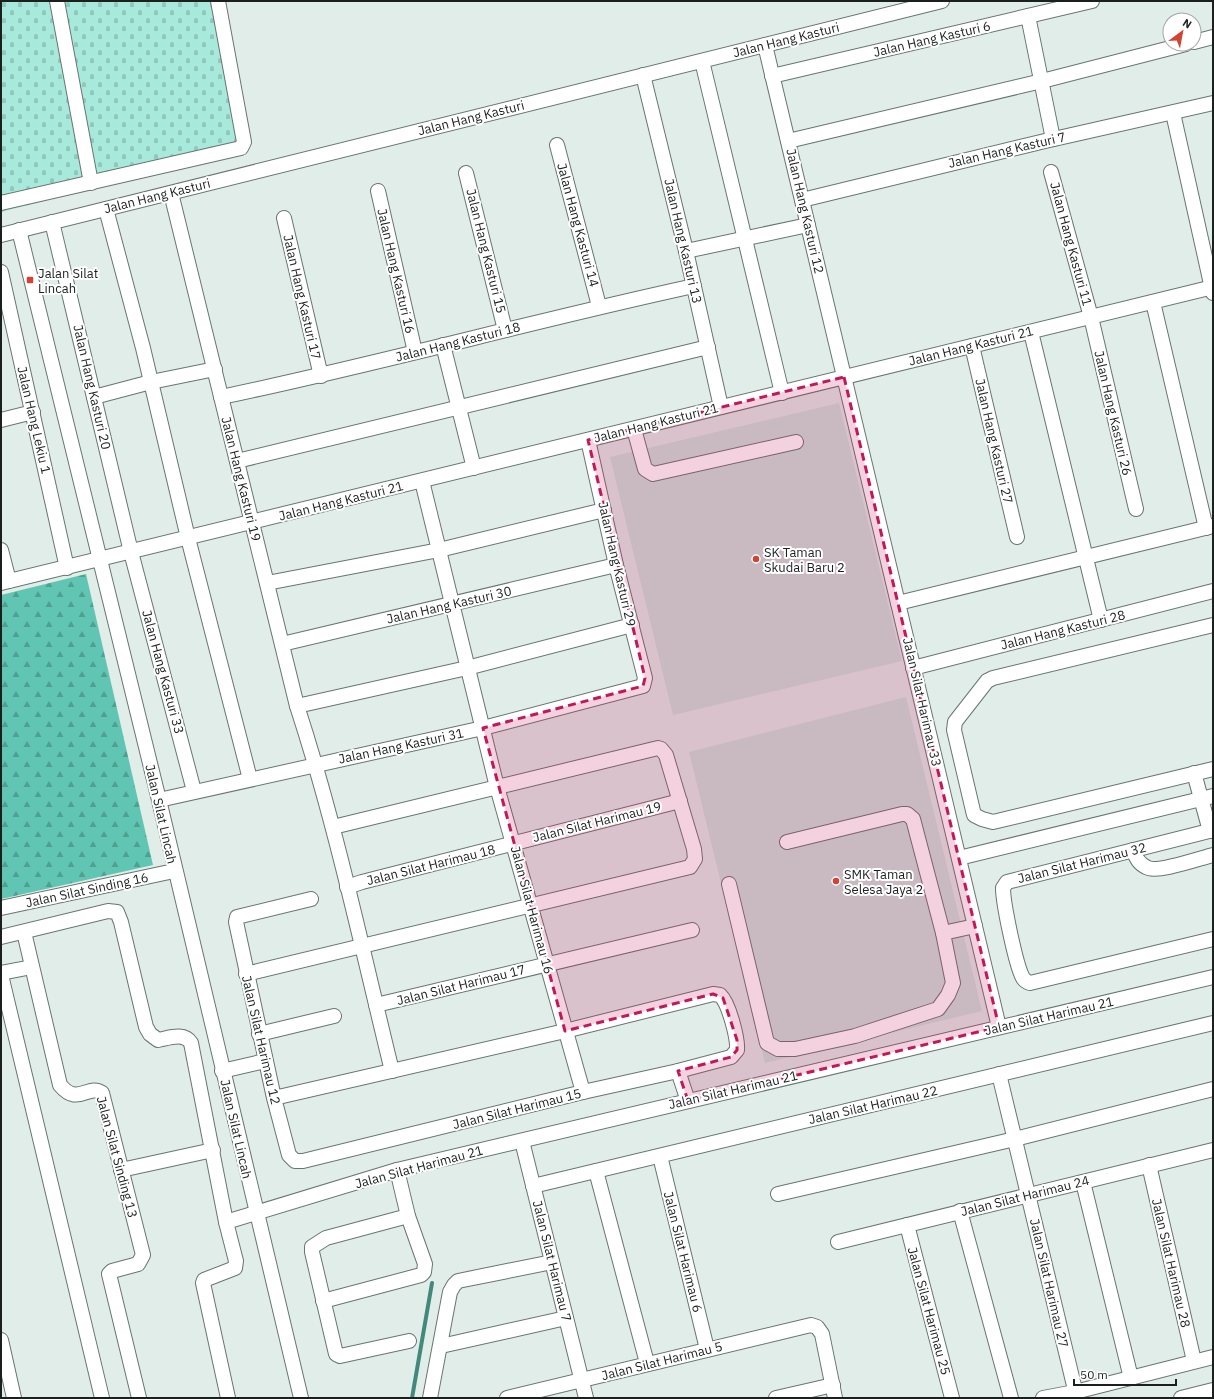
<svg xmlns="http://www.w3.org/2000/svg" width="1214" height="1399" font-family="'IBM Plex Sans',sans-serif">
	<defs>
		<pattern id="forest-firs" width="22" height="20" patternUnits="userSpaceOnUse"><rect width="22" height="20" fill="#60c5b2"/><path d="M5 1l3.5 6h-7zM16 11l3.5 6h-7z" fill="#4ea090"/></pattern>
		<pattern id="cemetery-stones" width="16" height="16" patternUnits="userSpaceOnUse"><rect width="16" height="16" fill="#a7e9db"/><path d="M2 7V4a2 2 0 0 1 4 0v3zM10 15v-3a2 2 0 0 1 4 0v3z" fill="#8fc8bc"/></pattern>
	</defs>
	<rect width="100%" height="100%" fill="#e0ede9"/>
	<g fill="#cbe1db">
		<path d="M839 403 902 661 673 715 610 457Z"/>
		<path d="M906 697 982 1011 765 1063 689 752Z"/>
	</g>
	<path fill="url(#forest-firs)" d="M86 574 153 865 1 899V595Z"/>
	<path fill="url(#cemetery-stones)" d="M1 1H223L249 148 1 212Z"/>
	<g fill="none" stroke-linecap="round" stroke-linejoin="round">
		<path stroke="#40897b" stroke-width="4" d="M412 1398 432 1283"/>
		<defs>
			<g id="minor">
				<path d="M57 1 91 183"/>
				<path d="M1028 16 1053 139"/>
				<path d="M1194 42 1213 37"/>
				<path d="M765 45 999 1027"/>
				<path d="M702 61 782 393"/>
				<path d="M643 75 686 251 721 407"/>
				<path d="M772 76 1092 1"/>
				<path d="M1173 113 1213 293"/>
				<path d="M788 141 1042 81 1186 44"/>
				<path d="M557 145 599 306"/>
				<path d="M1051 172 1091 317 1136 509"/>
				<path d="M466 173 505 330"/>
				<path d="M378 191 415 352"/>
				<path d="M171 193 297 706C336 825 362 949 392 1071"/>
				<path d="M802 200 1045 141 1213 103"/>
				<path d="M1 203 241 148 244 142 218 1"/>
				<path d="M106 209 143 348 188 538 250 779"/>
				<path d="M284 218 321 376"/>
				<path d="M52 222 131 552 194 791"/>
				<path d="M19 230 159 800 301 1398"/>
				<path d="M1 235 942 1"/>
				<path d="M686 251 808 225"/>
				<path d="M1 272 67 568"/>
				<path d="M1153 302 1206 528"/>
				<path d="M1031 332 1101 620"/>
				<path d="M443 345 474 468"/>
				<path d="M972 346 1017 537"/>
				<path d="M94 397 151 382 215 369"/>
				<path d="M221 397C380 364 536 320 694 286"/>
				<path d="M1 420 33 412"/>
				<path d="M634 429 645 469 653 474 796 442"/>
				<path d="M237 461 708 347"/>
				<path d="M422 481 497 787 583 1092"/>
				<path d="M1 550 9 581"/>
				<path d="M1 583 1213 287"/>
				<path d="M267 583 439 550 604 510"/>
				<path d="M898 603 1213 526"/>
				<path d="M1213 625 993 678 987 681 955 722 954 730 974 815 982 819 993 822 1213 769"/>
				<path d="M282 644 616 565"/>
				<path d="M913 668 1213 591"/>
				<path d="M297 706 467 668 632 625"/>
				<path d="M1194 773 1210 831"/>
				<path d="M159 800 483 728 643 686 645 678 616 565 588 440"/>
				<path d="M1213 830 1011 881 1007 882 1003 888C1003 903 1016 966 1023 978 1025 981 1027 982 1030 983L1213 939"/>
				<path d="M787 842 902 814H907L913 819 943 933"/>
				<path d="M1133 850C1136 857 1138 863 1146 867 1156 874 1200 858 1213 855"/>
				<path d="M959 858 1213 796"/>
				<path d="M729 884 767 1043 778 1049H795L855 1036 938 1009 948 995 953 983 943 933 975 926"/>
				<path d="M347 887 362 882 680 801"/>
				<path d="M1 908 174 871"/>
				<path d="M24 932 60 1085C78 1107 88 1083 102 1093L143 1255 138 1264 112 1271 109 1274 139 1398"/>
				<path d="M1 937 108 911 117 912 121 922 146 1027 150 1034 158 1040C169 1038 184 1032 191 1043L226 1222 236 1261 235 1268 204 1280 203 1283 228 1398"/>
				<path d="M1 973 32 967"/>
				<path d="M246 974 690 867 695 859 694 849 666 755 661 749 658 748 333 827"/>
				<path d="M1 975 102 1398"/>
				<path d="M376 1005 692 930"/>
				<path d="M259 1034 334 1016"/>
				<path d="M222 1071 265 1061"/>
				<path d="M678 1071 688 1101"/>
				<path d="M999 1074 1077 1398"/>
				<path d="M274 1098 565 1031 713 994 720 995C729 1003 738 1039 737 1050L731 1057 678 1071 583 1092 303 1161H295L289 1155 274 1098 236 922 237 917 311 899"/>
				<path d="M522 1141 586 1398"/>
				<path d="M660 1156 707 1349"/>
				<path d="M1149 1165 1194 1361"/>
				<path d="M121 1170 213 1150"/>
				<path d="M397 1170 408 1216 326 1238 312 1247V1252L336 1354 340 1356 409 1341"/>
				<path d="M596 1171 647 1363"/>
				<path d="M1083 1182 1131 1378"/>
				<path d="M533 1186 1213 1023"/>
				<path d="M778 1194 1015 1139 1213 1089"/>
				<path d="M960 1211 1011 1398"/>
				<path d="M226 1222 397 1170 1213 977"/>
				<path d="M907 1225 952 1398"/>
				<path d="M838 1242 1213 1150"/>
				<path d="M323 1301 421 1275 424 1272 425 1264 408 1216"/>
				<path d="M1 1340 14 1398"/>
				<path d="M441 1346 566 1318"/>
				<path d="M430 1398 450 1292 454 1285 458 1281 552 1262"/>
				<path d="M507 1398 811 1325 817 1327 822 1334 835 1398"/>
				<path d="M776 1398 833 1385"/>
				<path d="M1043 1398 1075 1392 1213 1357"/>
				<path d="M1181 1398 1213 1390"/>
			</g>
		</defs>
		<use href="#minor" stroke="#6a7572" stroke-width="16"/>
		<use href="#minor" stroke="#fff" stroke-width="14"/>
	</g>
	<path fill="#c2185b" fill-opacity="0.2" stroke="#c2185b" stroke-width="3" stroke-dasharray="8 5" stroke-linejoin="round" d="M844 377 999 1027 688 1101 678 1071 731 1057 737 1050V1040L723 998 713 994 565 1031 483 728 643 686 645 678 588 440Z"/>
	<g fill="#d14335" stroke="#fff" stroke-width="1.5">
		<rect x="26" y="276" width="8" height="8" rx="2"/>
		<circle cx="756" cy="559" r="4"/>
		<circle cx="836" cy="881" r="4"/>
	</g>
	<g text-anchor="middle" dominant-baseline="central" stroke-width="4" stroke-linejoin="round" paint-order="stroke">
		<g font-size="13" fill="#1b201f" stroke="#fff">
			<text transform="translate(932 39) rotate(-13)">Jalan Hang Kasturi 6</text>
			<text transform="translate(786 40) rotate(-14)">Jalan Hang Kasturi</text>
			<text transform="translate(471 118) rotate(-14)">Jalan Hang Kasturi</text>
			<text transform="translate(1007 150) rotate(-13)">Jalan Hang Kasturi 7</text>
			<text transform="translate(157 196) rotate(-14)">Jalan Hang Kasturi</text>
			<text transform="translate(805 211) rotate(77)">Jalan Hang Kasturi 12</text>
			<text transform="translate(578 225) rotate(75)">Jalan Hang Kasturi 14</text>
			<text transform="translate(683 241) rotate(77)">Jalan Hang Kasturi 13</text>
			<text transform="translate(1071 244) rotate(75)">Jalan Hang Kasturi 11</text>
			<text transform="translate(486 251) rotate(76)">Jalan Hang Kasturi 15</text>
			<text transform="translate(396 271) rotate(77)">Jalan Hang Kasturi 16</text>
			<text transform="translate(302 297) rotate(77)">Jalan Hang Kasturi 17</text>
			<text transform="translate(458 342) rotate(-14)">Jalan Hang Kasturi 18</text>
			<text transform="translate(971 346) rotate(-14)">Jalan Hang Kasturi 21</text>
			<text transform="translate(92 387) rotate(77)">Jalan Hang Kasturi 20</text>
			<text transform="translate(1113 413) rotate(77)">Jalan Hang Kasturi 26</text>
			<text transform="translate(34 420) rotate(77)">Jalan Hang Lekiu 1</text>
			<text transform="translate(656 423) rotate(-14)">Jalan Hang Kasturi 21</text>
			<text transform="translate(994 441) rotate(77)">Jalan Hang Kasturi 27</text>
			<text transform="translate(241 479) rotate(76)">Jalan Hang Kasturi 19</text>
			<text transform="translate(341 501) rotate(-14)">Jalan Hang Kasturi 21</text>
			<text transform="translate(617 564) rotate(77)">Jalan Hang Kasturi 29</text>
			<text transform="translate(449 605) rotate(-13)">Jalan Hang Kasturi 30</text>
			<text transform="translate(1063 630) rotate(-14)">Jalan Hang Kasturi 28</text>
			<text transform="translate(163 672) rotate(75)">Jalan Hang Kasturi 33</text>
			<text transform="translate(922 702) rotate(77)">Jalan Silat Harimau 33</text>
			<text transform="translate(401 746) rotate(-12)">Jalan Hang Kasturi 31</text>
			<text transform="translate(161 814) rotate(77)">Jalan Silat Lincah</text>
			<text transform="translate(597 822) rotate(-14)">Jalan Silat Harimau 19</text>
			<text transform="translate(1082 863) rotate(-14)">Jalan Silat Harimau 32</text>
			<text transform="translate(431 865) rotate(-14)">Jalan Silat Harimau 18</text>
			<text transform="translate(87 890) rotate(-12)">Jalan Silat Sinding 16</text>
			<text transform="translate(532 910) rotate(75)">Jalan Silat Harimau 16</text>
			<text transform="translate(461 985) rotate(-14)">Jalan Silat Harimau 17</text>
			<text transform="translate(1049 1016) rotate(-13)">Jalan Silat Harimau 21</text>
			<text transform="translate(261 1040) rotate(77)">Jalan Silat Harimau 12</text>
			<text transform="translate(733 1090) rotate(-13)">Jalan Silat Harimau 21</text>
			<text transform="translate(873 1105) rotate(-13)">Jalan Silat Harimau 22</text>
			<text transform="translate(517 1109) rotate(-14)">Jalan Silat Harimau 15</text>
			<text transform="translate(236 1129) rotate(77)">Jalan Silat Lincah</text>
			<text transform="translate(117 1157) rotate(75)">Jalan Silat Sinding 13</text>
			<text transform="translate(419 1167) rotate(-15)">Jalan Silat Harimau 21</text>
			<text transform="translate(1025 1196) rotate(-14)">Jalan Silat Harimau 24</text>
			<text transform="translate(683 1252) rotate(76)">Jalan Silat Harimau 6</text>
			<text transform="translate(552 1261) rotate(76)">Jalan Silat Harimau 7</text>
			<text transform="translate(1171 1263) rotate(77)">Jalan Silat Harimau 28</text>
			<text transform="translate(1049 1283) rotate(77)">Jalan Silat Harimau 27</text>
			<text transform="translate(929 1311) rotate(75)">Jalan Silat Harimau 25</text>
			<text transform="translate(662 1361) rotate(-14)">Jalan Silat Harimau 5</text>
		</g>
		<g font-size="13" fill="#1b201f" stroke="#fff" text-anchor="start">
			<text x="38" y="273">Jalan Silat<tspan x="38" dy="15">Lincah</tspan></text>
			<text x="764" y="552">SK Taman<tspan x="764" dy="15">Skudai Baru 2</tspan></text>
			<text x="844" y="874">SMK Taman<tspan x="844" dy="15">Selesa Jaya 2</tspan></text>
		</g>
	</g>
	<rect width="1214" height="1399" fill="none" stroke="#1b201f" stroke-width="4"/>
	<g transform="translate(1182 32) rotate(32)"><circle r="19" fill="#ffffff" stroke="#a4a6a5"/>
	<path d="M0-3L7 15L0 10L-7 15Z" fill="#d14335"/>
	<text y="-6" font-size="11" font-weight="bold" text-anchor="middle" fill="#1b201f">N</text>
	</g>
	<path d="M1074 1379v6h102v-6" fill="none" stroke="#1b201f" stroke-width="2"/>
	<text x="1080" y="1379" font-size="12" fill="#1b201f" stroke="#ffffff" stroke-width="3" paint-order="stroke">50 m</text>
</svg>
